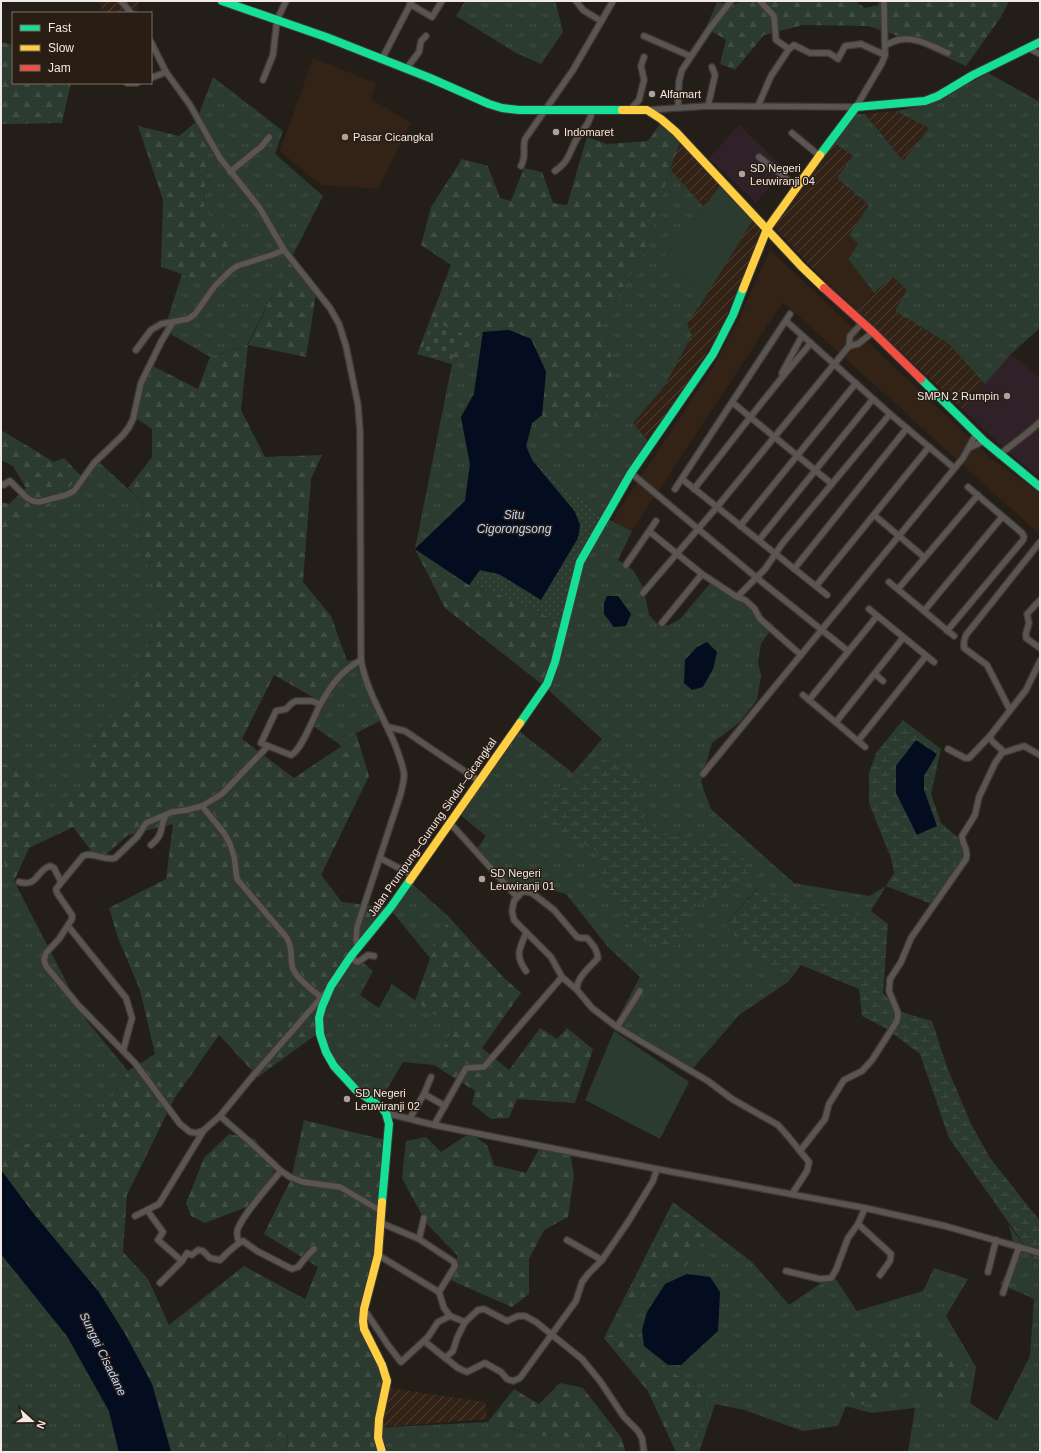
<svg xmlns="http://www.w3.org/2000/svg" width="1041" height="1453" font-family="Arial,sans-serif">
	<defs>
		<pattern id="industrial-furrows" width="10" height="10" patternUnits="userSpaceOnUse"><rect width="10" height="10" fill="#332216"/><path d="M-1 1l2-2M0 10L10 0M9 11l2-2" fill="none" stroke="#514238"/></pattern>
		<pattern id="grass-tufts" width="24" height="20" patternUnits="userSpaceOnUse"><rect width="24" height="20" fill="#2c3b2f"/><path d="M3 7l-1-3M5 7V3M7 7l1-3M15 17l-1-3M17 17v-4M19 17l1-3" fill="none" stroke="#414e43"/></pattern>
		<pattern id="forest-firs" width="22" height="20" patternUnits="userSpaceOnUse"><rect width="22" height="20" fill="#2c3b2f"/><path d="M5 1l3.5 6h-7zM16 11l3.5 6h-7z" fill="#414e43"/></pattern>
		<pattern id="wetland-marsh" width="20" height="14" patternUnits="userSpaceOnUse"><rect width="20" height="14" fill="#2c3b2f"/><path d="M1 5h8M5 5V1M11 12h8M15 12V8" fill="none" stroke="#414e43"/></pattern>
		<pattern id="cemetery-stones" width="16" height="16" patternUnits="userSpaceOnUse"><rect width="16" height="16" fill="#2c3b2f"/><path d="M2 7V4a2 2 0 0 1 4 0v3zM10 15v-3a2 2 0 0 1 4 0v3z" fill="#414e43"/></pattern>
		<pattern id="park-dots" width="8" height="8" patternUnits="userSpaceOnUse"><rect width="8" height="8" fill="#2c3b2f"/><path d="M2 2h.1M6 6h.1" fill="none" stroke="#414e43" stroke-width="1.8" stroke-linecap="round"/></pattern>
	</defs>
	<rect width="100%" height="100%" fill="#241e19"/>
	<g fill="#332216">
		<path d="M313 58 376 83 371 99 411 123 378 189 321 185 280 151Z"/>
		<path d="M849 235 858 244 848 259 874 293 858 311 813 269Z"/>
		<path d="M770 250 990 457 1040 493V535L783 302 632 531 612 521 715 364 741 314Z"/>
	</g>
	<g fill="url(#industrial-furrows)">
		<path d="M98 1H139L138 13H103Z"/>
		<path d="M896 111 929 128 903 161 865 114Z"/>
		<path d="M680 142 720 185 704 207 670 169Z"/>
		<path d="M834 143 853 156 837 178 869 205 849 235 813 269 774 227 775 220Z"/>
		<path d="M753 220 761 228 758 240 720 331 650 444 633 423 664 387 692 335 687 324Z"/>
		<path d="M893 277 907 290 895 311 949 344 985 384 962 409 858 311 874 293Z"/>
		<path d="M390 1388 485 1402 487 1419 382 1427Z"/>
	</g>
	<g fill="#302128">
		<path d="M739 125 785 169 756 203 709 158Z"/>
		<path d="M1011 354 1040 377V477L1007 451 962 409Z"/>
	</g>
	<g fill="url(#grass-tufts)">
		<path d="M465 1H554L556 3 563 32 541 64 516 53 456 16Z"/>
		<path d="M988 73 1040 102V328L1011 354 985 384 949 344 895 311 907 290 893 277 874 293 848 259 858 244 849 235 869 205 837 178 853 156 834 143 855 114H865L903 161 929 128 896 111 930 104Z"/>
		<path d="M213 77 283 131 275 154 323 196 247 345 210 357 164 330 182 274 216 286 204 210 207 147 196 122Z"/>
		<path d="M670 169 704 207 663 258 706 296 687 324 692 335 664 387 633 423 650 444 603 517 632 531 618 560 633 570 643 587 649 615 659 625H669L680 619 713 580 774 625 761 644 758 662 761 676 757 700 739 723 712 743 701 782 711 809 794 883 869 896 886 886 871 911 888 924 757 889 723 926 788 982 739 1015 689 1073 616 1022 640 977 608 947 566 894 524 883 514 893 475 852 486 836 457 812 515 728 573 773 602 739 544 686 562 623 579 554 603 517 532 460 526 446 532 423 542 415 558 430 614 363 601 326 645 250Z"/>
		<path d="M483 332 474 394 461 417 470 464 465 501 415 549 452 364Z"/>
		<path d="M97 460 143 503 140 544 163 606 131 693 97 733 83 785 47 812 31 778 1 762V530L51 505Z"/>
		<path d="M363 659 382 720 356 733 342 746 313 726 347 661Z"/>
		<path d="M1 859 14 881 86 1020 128 1071 92 1131 54 1141 1 1147Z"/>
		<path d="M409 881 449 917 430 958 389 908Z"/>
		<path d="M351 952 373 971 360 995 379 1008 392 984 454 1028 434 1065 403 1062 377 1106 336 1073 321 1051 317 1034 319 1014Z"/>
		<path d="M673 1202 752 1262 789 1305 833 1275 857 1311 923 1291 934 1268 968 1279 946 1316 976 1367 970 1403 997 1421 1030 1356 1034 1299 1000 1284 1016 1255 1009 1225 1040 1267V1452H908L915 1408 871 1413 846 1406 838 1426 803 1431 744 1410 715 1404 699 1452H676L648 1391 604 1338Z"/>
		<path d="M1 1254 67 1336 109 1411 119 1452H1Z"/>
		<path d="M488 1422 532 1434 580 1438 598 1452H365L374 1428Z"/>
		<path d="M288 1430 287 1452H253Z"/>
	</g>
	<g fill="url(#forest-firs)">
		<path d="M742 1H855L865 8 878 5 879 1H1009L1001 17 966 66 904 38 868 26 803 25 764 35 735 70 720 64 726 40 706 28 717 2 732 5Z"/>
		<path d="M1 42 13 45V83H71L62 123 1 124Z"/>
		<path d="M196 122 207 147 204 210 232 235 216 287 182 274 161 267 163 200 138 126 179 136Z"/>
		<path d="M660 124 680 142 670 169 645 250 601 326 614 363 608 397 585 427 558 430 542 415 546 372 531 339 509 330 483 332 452 364 417 354 451 265 421 245 431 207 462 159 488 166 500 198 511 201 524 168 542 172 553 203 567 205 587 137 607 144 648 141Z"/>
		<path d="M290 259 316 294 306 357 248 345 241 410 265 457 322 455 311 479 303 582 331 616 347 661 325 704 274 675 242 739 294 778 342 746 356 733 369 776 321 875 342 902 389 908 327 990 317 1034 258 1077 219 1035 174 1099 127 1195 123 1252 148 1279 169 1325 244 1266 305 1299 318 1267 264 1234 291 1179 304 1120 385 1140 377 1244 362 1319 383 1361 384 1383 374 1428 365 1452H287L288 1430 253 1452H171L152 1384 125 1334 98 1291 33 1213 1 1170V1147L54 1141 92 1131 128 1071 155 1054 140 990 118 938 109 908 166 879 173 824 128 835 99 861 73 827 29 848 14 881 1 859V762L31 778 47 812 82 785 97 733 131 693 162 606 140 544 143 503 128 488 152 457V429L134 417 151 365 198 389 210 357 248 345Z"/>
		<path d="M1 430 54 462 64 458 81 476 51 505 1 530V502L9 504 26 488 13 466 1 460Z"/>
		<path d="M415 549 469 585 497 593 562 623 544 686 445 608Z"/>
		<path d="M449 917 502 976 521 993 482 1048 509 1070 540 1028 557 1039 567 1028 593 1049 575 1103 517 1099 509 1118 491 1119 472 1104 475 1091 434 1065 454 1028 415 1001 430 958Z"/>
		<path d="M470 1133 487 1145 494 1165 526 1173 539 1149 570 1151 574 1176 568 1217 544 1230 529 1259V1294L512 1307 448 1279 458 1256 426 1223 402 1178 406 1141 426 1137 441 1152Z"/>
		<path d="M229 1134 255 1139 274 1171 271 1188 252 1205 205 1223 191 1216 186 1203 204 1158Z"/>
		<path d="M671 1214 682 1216 707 1234 685 1267 656 1281 631 1307 623 1304Z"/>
		<path d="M625 1329 634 1336 641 1348 673 1373 704 1392 708 1403 693 1447 684 1452H676L648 1391 604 1338Z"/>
		<path d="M915 1330 933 1333 959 1356 968 1369 963 1388 950 1402 925 1399 919 1390 899 1385 875 1404 857 1405 842 1380 848 1357 865 1338 888 1353Z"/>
		<path d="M560 1383 583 1388 621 1437 626 1452H598L580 1438 532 1434 488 1422 514 1389 539 1404Z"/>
	</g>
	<g fill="url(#wetland-marsh)">
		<path d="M903 720 941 749 931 794 941 823 970 848 934 905 886 886 894 873 891 858 869 803V773L876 753Z"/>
		<path d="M602 759 641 771 637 810 660 834 721 843 743 856 748 873 740 887 713 895 691 909 677 947 637 941 616 901 597 877 599 853 579 841 568 842 544 820 540 807 557 790 573 785Z"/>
		<path d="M758 889 888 924 883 993 901 1012 932 1021 947 1067 971 1124 990 1158 1040 1221V1267L949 1138 920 1054 887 1029 862 1016 859 989 801 965 788 982 723 926Z"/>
	</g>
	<g fill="url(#cemetery-stones)">
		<path d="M433 321 463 334 451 361 421 352Z"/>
		<path d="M374 1428 382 1452H365Z"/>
	</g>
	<path fill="url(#park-dots)" d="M532 460 603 517 579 554 562 623 497 593 469 585 480 570 499 574 541 599 575 512Z"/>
	<g fill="#2c3b2f">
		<path d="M720 185 753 220 706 296 663 258 704 207Z"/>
		<path d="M614 1031 689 1082 660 1139 585 1100Z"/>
	</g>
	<g fill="#040d1f">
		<path d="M509 330 531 339 546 372 542 415 532 423 526 446 532 460 575 512 580 525 578 538 541 600 499 574 480 570 469 585 415 549 465 501 470 464 461 417 474 394 483 332Z"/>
		<path d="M607 596H618L631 614 626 626 614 627 604 614V603Z"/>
		<path d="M707 642 717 652 713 669 703 687 692 690 684 683 685 660 697 647Z"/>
		<path d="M916 740 937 754 924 776V790L937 826 917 835 896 793V766Z"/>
		<path d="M1 1170 33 1213 98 1291 125 1334 152 1384 171 1452H119L109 1411 67 1336 1 1254Z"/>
		<path d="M687 1274 710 1277 720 1292 718 1331 681 1365H668L644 1346 642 1330 647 1312 665 1284Z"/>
	</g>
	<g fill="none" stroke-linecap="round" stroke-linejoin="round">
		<defs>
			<g id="street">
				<path d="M121 1 131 13"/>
				<path d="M576 1 583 10 601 21"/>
				<path d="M760 1 774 16 776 40 789 49 794 45 810 53H829L838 59 845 46 861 44 885 55"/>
				<path d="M410 4 432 17 442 1"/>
				<path d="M644 36 690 56"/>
				<path d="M151 42 166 72 190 105 220 158 259 207 284 250 330 308 339 324 346 346 358 405 360 431 361 660C366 691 385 719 396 747 399 756 403 765 404 774 404 781 402 789 400 796L357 927 356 940 358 947"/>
				<path d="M886 45C890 43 894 41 898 40 916 36 931 46 948 53"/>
				<path d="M1028 48 1040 54"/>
				<path d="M382 59 412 1"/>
				<path d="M406 69 419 52 421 41 426 36"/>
				<path d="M151 78 166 72"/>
				<path d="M263 80 273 55 277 20 286 1"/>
				<path d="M127 83H137"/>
				<path d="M708 106 715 75 712 67"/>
				<path d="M758 106 771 76 789 49"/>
				<path d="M678 108 679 81 682 70 710 28 731 1"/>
				<path d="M630 110 639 100 644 80 641 66 644 57"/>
				<path d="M647 110 708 106 856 107 882 63 885 55 884 1"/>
				<path d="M792 133 820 156"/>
				<path d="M759 157 797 187"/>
				<path d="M521 166C527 155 522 149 525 139L573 70 613 1"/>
				<path d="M555 171C570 160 568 155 576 140 582 130 591 123 592 110"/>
				<path d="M230 172 262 146 269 137"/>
				<path d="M786 321 890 414 954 468"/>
				<path d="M849 346 858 344 873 332"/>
				<path d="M136 350 151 330 161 324 188 319 195 314 214 287 230 271 237 266 272 255 284 250"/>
				<path d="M782 373 802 336"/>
				<path d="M733 403 832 484"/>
				<path d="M969 448 984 441"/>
				<path d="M999 455 1031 430 1040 422"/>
				<path d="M631 473 757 578 848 651"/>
				<path d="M682 479 827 595"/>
				<path d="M1 484 3 485 10 481 27 498 33 501 39 502 66 495 74 491 94 463 123 435 129 427 133 419 141 383 161 342 173 322"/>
				<path d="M675 489 790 314"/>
				<path d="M694 489C733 440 770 390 811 343"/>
				<path d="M874 515 924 557"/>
				<path d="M740 526 856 383"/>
				<path d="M650 532 702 574 737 597 765 569 782 544 890 414"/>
				<path d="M759 540 873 399"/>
				<path d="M626 565 656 521"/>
				<path d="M794 569 907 428"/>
				<path d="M889 582 954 636"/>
				<path d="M816 586 929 447"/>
				<path d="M898 589 978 495"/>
				<path d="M643 593 717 507 849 346 850 336 862 323"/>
				<path d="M737 597 745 600 754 608 760 619 801 655"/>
				<path d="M1040 600 1027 614 1029 623 1026 633V638L1040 648"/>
				<path d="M869 609 934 662"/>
				<path d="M924 611 1002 517"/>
				<path d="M662 623 702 574"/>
				<path d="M947 631 1023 540 1024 537 1022 533 968 487"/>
				<path d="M875 674 883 681"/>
				<path d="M803 695 865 747"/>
				<path d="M809 700 877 616"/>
				<path d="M1010 710 987 665 964 648V641L966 635 1040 542"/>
				<path d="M836 722 903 638"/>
				<path d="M388 727 405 731 479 781"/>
				<path d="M858 741 926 656"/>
				<path d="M268 746 261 743 276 711 286 709 292 703 296 701H312L320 704"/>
				<path d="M948 749 965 758H969L990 736"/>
				<path d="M1002 753 1024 746 1040 755"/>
				<path d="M703 774 963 458 976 434"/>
				<path d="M202 806 224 833 230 844 234 856 237 879 287 938C293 949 290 954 292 965 293 976 312 990 321 997"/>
				<path d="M450 823 517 897"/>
				<path d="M151 845C166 832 158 829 166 815"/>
				<path d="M380 858 412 875"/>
				<path d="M19 882C39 887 35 871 50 866L54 868 61 882"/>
				<path d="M68 926 126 998 132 1018 123 1051"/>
				<path d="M526 933C519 949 515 956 526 971"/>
				<path d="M351 956 355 961 358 962 368 955 374 956"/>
				<path d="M577 990C576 978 590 967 598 958 597 949 593 945 587 938H581L577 937 554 910 532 893 523 891 514 901 512 911 514 920 551 957 562 977 577 990 592 1008 617 1027 708 1081 732 1099 778 1125 787 1135 809 1162 807 1171 792 1194"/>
				<path d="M617 1027 640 991"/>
				<path d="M424 1094 445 1106"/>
				<path d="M386 1113 434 1125 657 1169 865 1208 945 1226 1040 1253"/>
				<path d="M220 1116 250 1142 281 1171 290 1177 303 1182 340 1187 381 1211"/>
				<path d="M410 1118 424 1094 431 1077"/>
				<path d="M434 1125 466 1068 484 1067 562 977"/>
				<path d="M204 1130 197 1133 190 1132 180 1124 135 1063 78 1005 46 966 44 960 46 953 59 939 72 919V915L57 893 56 889 83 856C93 851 104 861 115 858L137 837 146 823 172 812 187 810 202 806 222 794 268 746 291 755C302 750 314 716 320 705 331 685 341 671 361 660"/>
				<path d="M800 1151 825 1119 829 1104 844 1080 862 1071 872 1060 897 1021 898 1013 889 991 890 979 901 962 911 938 966 859C969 848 962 846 962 836L975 815 979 797 995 763 1002 753V750L992 741 990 736 1026 690 1040 661"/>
				<path d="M147 1210 163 1232 158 1240 182 1261 160 1283"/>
				<path d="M135 1216 159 1204 204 1130 220 1116 252 1077 327 991"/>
				<path d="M381 1223 419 1239 424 1218"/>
				<path d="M858 1224 891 1254 890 1261 880 1275"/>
				<path d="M419 1239 454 1262 455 1266 439 1292"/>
				<path d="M567 1240 602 1260"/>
				<path d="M239 1242C238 1240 237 1236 237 1233 237 1221 272 1182 281 1171"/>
				<path d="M378 1255 439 1292 444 1308 450 1316 465 1322 478 1310 484 1309 507 1321 518 1316H525L536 1322 582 1359 600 1381 624 1417 638 1431 642 1438 644 1452"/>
				<path d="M182 1261 187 1253 192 1255 198 1250 203 1251 210 1258 220 1260C225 1255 238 1243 243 1241L257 1251 292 1269 298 1267 307 1256 314 1249"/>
				<path d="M786 1271 820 1279 831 1278 836 1270 848 1238 858 1224 865 1208"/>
				<path d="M988 1272 996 1240"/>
				<path d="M1003 1293 1019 1247"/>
				<path d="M364 1309 388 1345 401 1362 428 1337 438 1322 450 1316"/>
				<path d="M424 1341 458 1368 467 1372 485 1363 501 1372 507 1379 513 1381 520 1378 576 1301 582 1282 589 1273 602 1260 628 1222 653 1181 657 1169"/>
				<path d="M445 1358 453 1351 457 1338 465 1322"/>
			</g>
			<g id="fast">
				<path d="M222 1 326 37 430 78 489 104 502 108 519 110H622"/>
				<path d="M820 155 856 107 925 101 938 96 973 75 1040 42"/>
				<path d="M921 379 984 441 1040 487"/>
				<path d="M520 723 547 684 555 662 580 562 631 473 713 354 733 315 743 289"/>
				<path d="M382 1202 389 1124 386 1113 382 1108 356 1090 334 1066 326 1052 320 1034 319 1018 322 1007 331 986 351 956 391 907 410 880"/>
			</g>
			<g id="slow">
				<path d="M622 110H647L661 119 676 132 802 267 824 288"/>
				<path d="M743 289 767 229 820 155"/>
				<path d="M410 880 520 723"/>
				<path d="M382 1452 378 1438 379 1419 387 1381 382 1365 364 1329 363 1321 364 1309 378 1255 382 1202"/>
			</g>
			<path id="jam" d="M824 288 873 332 921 379"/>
		</defs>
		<use href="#street" stroke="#3e3935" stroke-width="8"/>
		<use href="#fast" stroke="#3e3935" stroke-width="10"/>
		<use href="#slow" stroke="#3e3935" stroke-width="10"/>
		<use href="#jam" stroke="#3e3935" stroke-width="10"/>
		<use href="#street" stroke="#5a5550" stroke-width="5.5"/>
		<use href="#fast" stroke="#16e098" stroke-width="8"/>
		<use href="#slow" stroke="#ffcf43" stroke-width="8"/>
		<use href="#jam" stroke="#f24e42" stroke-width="8"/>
	</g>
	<g fill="#aaa29d" stroke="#291d14" stroke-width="1.5">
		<circle cx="652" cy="94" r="4"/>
		<circle cx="556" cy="132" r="4"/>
		<circle cx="345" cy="137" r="4"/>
		<circle cx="742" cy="174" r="4"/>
		<circle cx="1007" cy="396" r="4"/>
		<circle cx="482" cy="879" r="4"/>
		<circle cx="347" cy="1099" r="4"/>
	</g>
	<g text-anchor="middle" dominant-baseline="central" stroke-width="3" stroke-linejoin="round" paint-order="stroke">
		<g font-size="11" fill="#f2e9e4" stroke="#291d14" text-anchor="start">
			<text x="660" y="94">Alfamart</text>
			<text x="564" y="132">Indomaret</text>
			<text x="353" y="137">Pasar Cicangkal</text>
			<text x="750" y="168">SD Negeri<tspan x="750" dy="13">Leuwiranji 04</tspan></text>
			<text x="999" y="396" text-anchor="end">SMPN 2 Rumpin</text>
			<text x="490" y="873">SD Negeri<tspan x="490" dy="13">Leuwiranji 01</tspan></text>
			<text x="355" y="1093">SD Negeri<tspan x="355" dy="13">Leuwiranji 02</tspan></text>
		</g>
		<g font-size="11" fill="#f2e9e4" stroke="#291d14">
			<text transform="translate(432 827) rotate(-55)">Jalan Prumpung–Gunung Sindur–Cicangkal</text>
		</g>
		<g font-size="12" font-style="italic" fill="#bcd6ff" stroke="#291d14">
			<text x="514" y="515">Situ<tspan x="514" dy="14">Cigorongsong</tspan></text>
			<text transform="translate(103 1354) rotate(64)">Sungai Cisadane</text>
		</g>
	</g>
	<rect width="1041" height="1453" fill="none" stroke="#f2e9e4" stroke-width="4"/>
	<rect x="12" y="12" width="140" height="72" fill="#291d14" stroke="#796f67"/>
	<rect x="20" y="25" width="20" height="6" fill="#16e098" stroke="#796f67"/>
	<text x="48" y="32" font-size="12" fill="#f2e9e4">Fast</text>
	<rect x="20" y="45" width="20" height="6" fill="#ffcf43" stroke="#796f67"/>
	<text x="48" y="52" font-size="12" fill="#f2e9e4">Slow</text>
	<rect x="20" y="65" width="20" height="6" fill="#f24e42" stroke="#796f67"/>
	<text x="48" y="72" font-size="12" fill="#f2e9e4">Jam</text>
	<g transform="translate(32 1421) rotate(111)" stroke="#291d14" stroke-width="3" paint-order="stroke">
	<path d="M0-3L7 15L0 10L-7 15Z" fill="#f2e9e4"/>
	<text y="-6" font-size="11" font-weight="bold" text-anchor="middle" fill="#f2e9e4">N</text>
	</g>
</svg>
